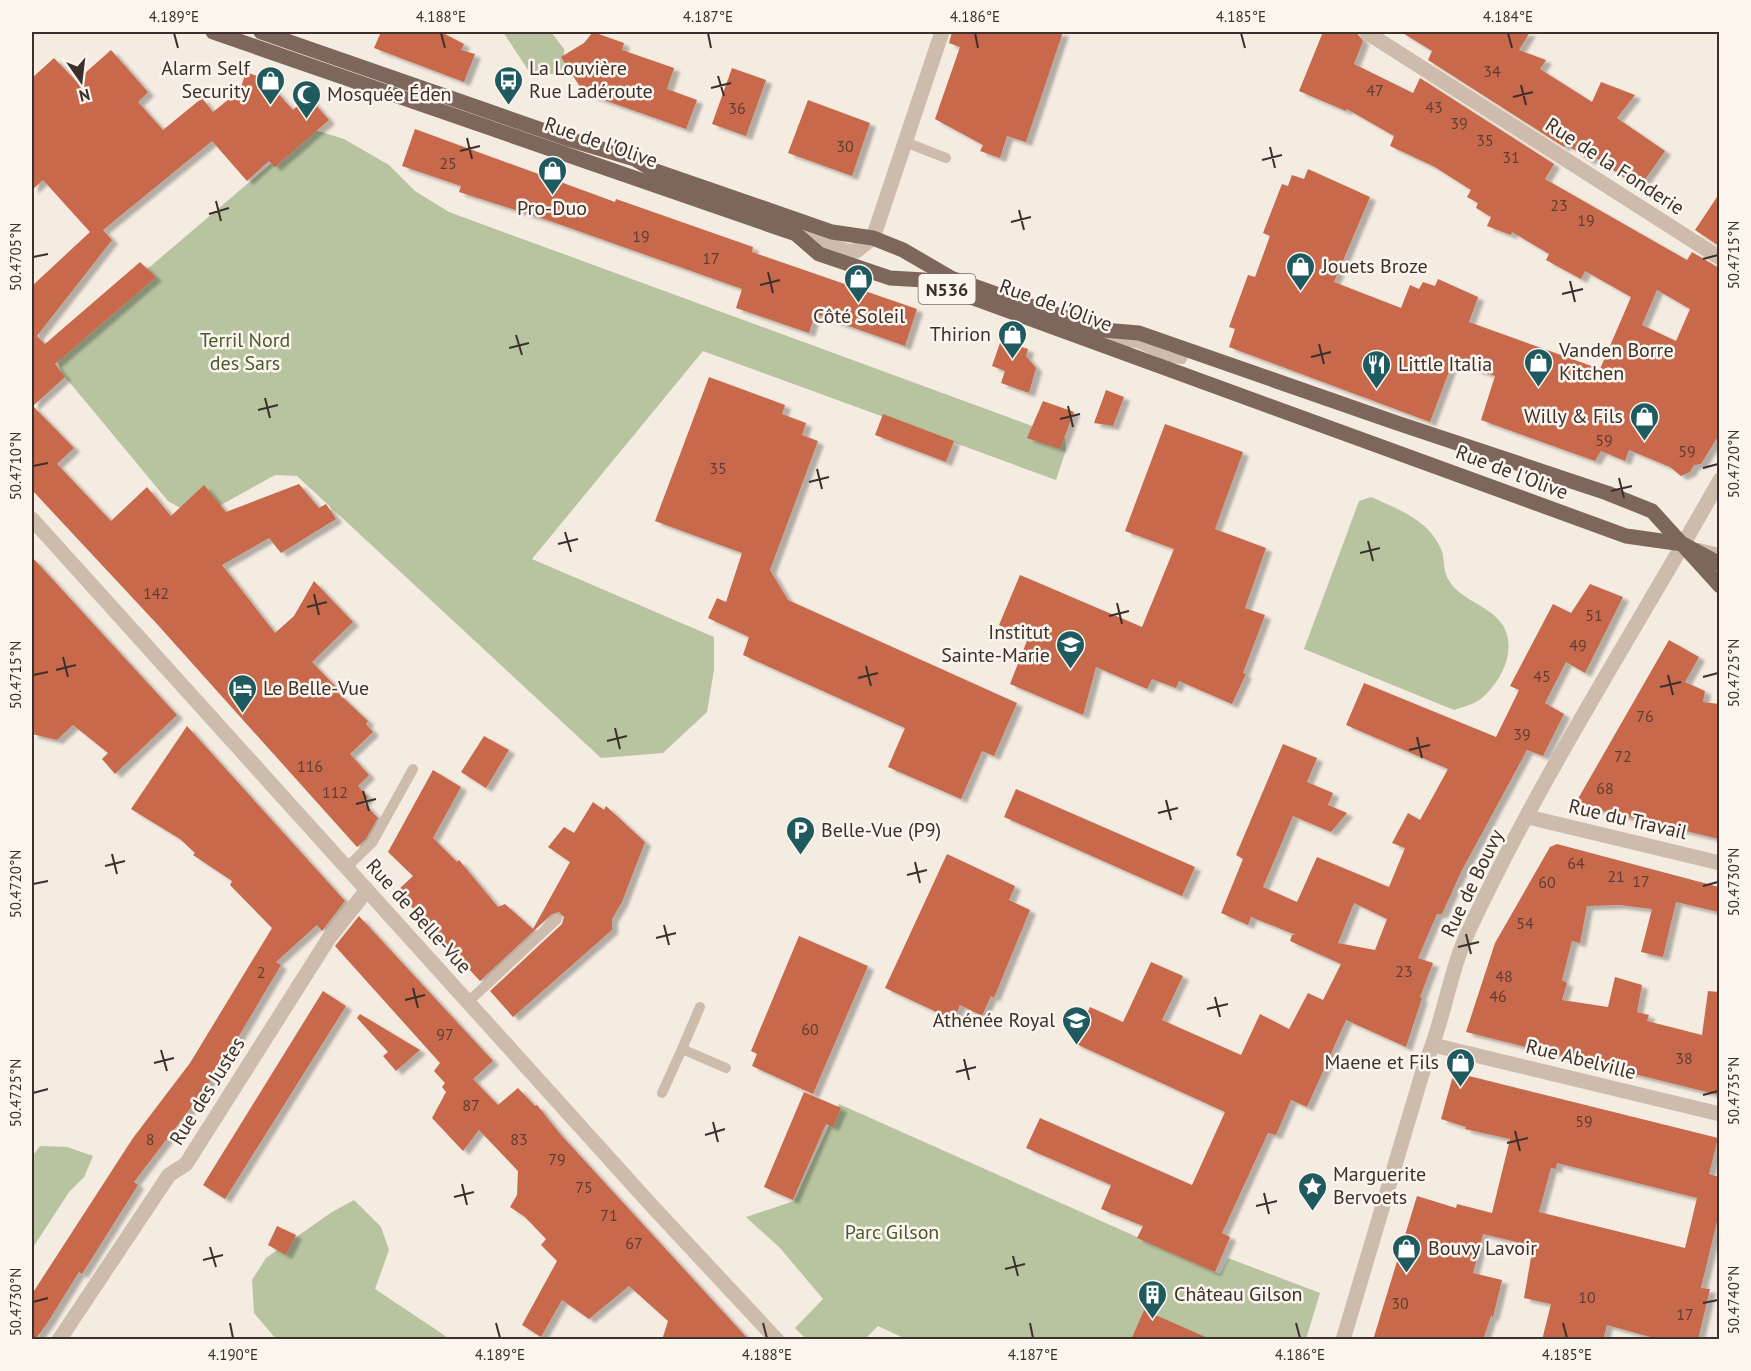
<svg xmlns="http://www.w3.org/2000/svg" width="1751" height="1371" font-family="'PT Sans',sans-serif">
	<defs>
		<filter id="shadow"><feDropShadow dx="6" dy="4" stdDeviation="1.5" flood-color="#0004"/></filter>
	</defs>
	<rect width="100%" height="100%" fill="#f4ebe1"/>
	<g fill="#b8c4a0">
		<path d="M503 32H551L564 49 565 67 554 74 530 73Z"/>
		<path d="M312 129 344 139 389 165 415 191 449 212 1065 438 1066 450 1056 480 703 351 532 559 714 637V670L707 712 663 753 601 758 297 476 275 475 212 510 189 513 168 501 61 372 56 356 78 328Z"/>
		<path d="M1371 497C1396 508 1428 520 1440 547 1447 561 1440 569 1452 585 1465 601 1489 606 1502 624 1518 648 1502 680 1483 697 1476 704 1463 707 1454 710L1304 649 1359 501Z"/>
		<path d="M839 1104 1220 1274 1228 1258 1320 1293 1306 1339 908 1340 878 1326 865 1339H806L795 1328 823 1299 780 1248 746 1217 794 1201Z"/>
		<path d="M40 1146 67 1147 93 1156 84 1177 69 1192 32 1249V1157Z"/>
		<path d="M354 1200 381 1227 389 1250 375 1289 450 1339H276L254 1313 252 1280 266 1258 332 1212Z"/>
	</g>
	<g fill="#c8694b" fill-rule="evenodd" filter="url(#shadow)">
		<path d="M381 32H441L464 44 461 50 475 54 464 82 374 48Z"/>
		<path d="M593 32 624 43 622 50 674 68 667 89 697 100 686 129 584 93 561 57 584 43Z"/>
		<path d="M952 32H1063L1026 142 1007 136 1000 158 980 151 983 145 935 119 960 47 949 43Z"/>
		<path d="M1323 32H1356L1363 41 1354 64 1413 93 1420 78 1554 164 1545 179 1687 260 1692 252 1719 268V435L1701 464 1694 465 1690 472 1681 476 1670 467 1629 450 1625 461 1601 451 1595 461 1481 420 1495 376 1453 361 1430 422 1229 347 1235 329 1229 327 1248 275 1255 277 1270 236 1263 233 1282 184 1288 186 1292 175 1304 179 1308 169 1370 197 1334 282 1401 308 1410 285 1419 289 1423 282 1435 286 1438 279 1478 297 1469 322 1600 369 1631 297 1585 271 1581 279 1546 260 1549 254 1512 232 1511 235 1487 226 1491 217 1476 208 1478 203 1467 197 1471 190 1433 166 1390 146 1394 136 1347 109 1346 111 1299 91ZM1657 290 1690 309 1676 341 1642 325Z"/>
		<path d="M1401 32H1530L1519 50 1546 60 1540 69 1592 102 1601 82 1635 95 1617 118 1665 151 1639 188 1593 156 1590 161 1566 144 1564 147 1428 60 1432 51Z"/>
		<path d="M111 50 148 92 138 102 163 130 202 98 213 112 240 90 246 72 265 79 293 110 308 96 329 120 275 167 269 161 247 181 212 141 103 230 112 240 37 336 45 344 140 262 156 277 55 364 65 377 33 406 74 448 57 464 111 521 147 487 171 516 204 485 226 512 299 484 319 508 326 504 336 519 281 553 269 538 222 565 275 633 294 616 314 581 353 622 312 662 337 688 335 690 368 721 366 724 373 732 350 754 369 775 358 786 368 797 363 802 378 818 366 839 357 847 157 624 32 490V286L90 232 43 180 32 190V78L54 58 76 81Z"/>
		<path d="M732 68 766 80 746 136 712 124Z"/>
		<path d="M808 100 870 123 852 176 788 153Z"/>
		<path d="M415 129 585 191 615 202 616 199 753 247 752 252 917 309 905 346 815 314 809 333 736 308 742 289 553 222 459 192 461 186 402 166Z"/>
		<path d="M1719 194V246L1695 230Z"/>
		<path d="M1001 340 1028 349 1026 356 1036 368 1029 393 1001 383 1005 371 992 366Z"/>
		<path d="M709 377 785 405 782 414 806 423 802 435 818 441 770 570 788 600 1017 703 994 756 982 751 961 799 888 767 905 728 743 655 749 637 708 618 717 598 726 602 742 553 655 521Z"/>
		<path d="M1106 390 1124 397 1113 426 1094 423Z"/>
		<path d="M1043 401 1074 412 1060 449 1027 438Z"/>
		<path d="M883 414 954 441 946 462 875 435Z"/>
		<path d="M1165 424 1243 452 1215 529 1266 548 1245 608 1265 615 1243 673 1246 674 1232 704 1179 681 1176 688 1152 679 1147 689 1096 667 1083 715 1010 684 1028 638 999 625 1020 575 1142 627 1174 549 1125 531Z"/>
		<path d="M32 557 177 715 115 774 102 759 108 753 73 725 57 740 32 734Z"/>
		<path d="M1590 584 1623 597 1585 673 1566 662 1545 703 1564 714 1543 756 1527 750 1461 872 1442 914H1437L1418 958 1433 963 1420 997 1422 998 1406 1047 1346 1020 1307 1107 1291 1100 1276 1135 1268 1133 1222 1233 1230 1237 1215 1272 1137 1238 1143 1226 1101 1209 1111 1185 1026 1148 1040 1118 1192 1185 1225 1112 1074 1043 1090 1007 1123 1022 1151 962 1183 976 1162 1020 1241 1055 1260 1014 1289 1029 1308 993 1323 1000 1341 964 1290 941 1292 935H1296L1251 917 1248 925 1221 913 1243 859 1236 855 1283 744 1317 758 1307 782 1333 793 1328 805 1347 813 1331 832 1293 816 1263 887 1297 902 1317 857 1389 887 1405 848 1392 843 1408 813 1420 820 1448 769 1346 725 1364 683 1496 737 1519 690 1510 686 1553 604 1571 613ZM1354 903 1387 919 1375 950 1338 943Z"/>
		<path d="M1669 640 1699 657 1685 682 1705 691 1703 702 1719 704V839L1575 804Z"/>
		<path d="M187 726 345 901 322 931 317 925 276 962 281 965 230 1051 202 1093 134 1182 138 1185 82 1274 79 1272 48 1322 35 1340H32V1294L133 1138 190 1063 272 928 230 885 232 881 193 855 195 853 180 839 131 809Z"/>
		<path d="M484 736 509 750 486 788 461 772Z"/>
		<path d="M433 770 461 787 433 838 457 862 459 860 498 907 505 904 533 929 570 862 548 847 564 827 574 833 593 802 604 810 606 806 645 842 622 902 612 919V930L513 1017 490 991 562 924 564 917 559 912 552 914 480 981 397 891 413 876 388 852Z"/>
		<path d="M1016 789 1195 867 1182 896 1004 817Z"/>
		<path d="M1557 844 1719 887V912L1676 902 1663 957 1641 952 1652 909 1620 905 1587 906 1580 943 1572 941 1562 980 1567 983 1562 1000 1608 1007 1615 977 1642 985 1637 1012 1649 1015 1647 1021 1702 1035 1708 991 1719 992V1095L1466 1032 1495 943 1550 847Z"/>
		<path d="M947 854 1015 886 1009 900 1030 910 994 998 991 996 982 1016 960 1005 954 1020 885 988Z"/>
		<path d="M359 916 493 1061 473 1079 498 1105 518 1088 535 1106 537 1105 561 1135 749 1340H662L668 1321 629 1286 589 1319 562 1300 541 1337 522 1325 557 1261 541 1245 546 1239 525 1217 510 1207 517 1195 518 1171 479 1130 463 1151 432 1118 446 1092 442 1087 445 1083 434 1071 440 1063 335 946Z"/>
		<path d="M799 936 868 966 813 1094 752 1066 757 1054 751 1051Z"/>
		<path d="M323 991 346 1006 225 1199 203 1185Z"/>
		<path d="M360 1014 420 1050 396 1071 383 1056 388 1052 357 1018Z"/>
		<path d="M1461 1074 1718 1138 1709 1174 1719 1177V1213L1701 1288 1710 1289 1698 1340H1661L1607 1325 1603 1340H1542L1551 1304 1524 1298 1533 1246 1483 1234 1473 1273 1502 1280 1493 1317 1491 1316 1483 1340H1373L1417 1196 1456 1208 1457 1204 1492 1213 1510 1139 1465 1129 1466 1127 1441 1119 1452 1079ZM1557 1163 1697 1198 1685 1248 1539 1212 1551 1168 1556 1169Z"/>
		<path d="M804 1092 841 1108 833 1127 826 1124 793 1200 764 1187Z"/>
		<path d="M277 1226 296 1235 286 1255 268 1245Z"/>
		<path d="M1144 1310 1212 1340H1131Z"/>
	</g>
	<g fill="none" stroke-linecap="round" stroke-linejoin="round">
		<g stroke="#cdbbac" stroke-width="10">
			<path d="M905 142 946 158"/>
			<path d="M1098 338 1137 343 1169 357 1182 359 1185 350"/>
			<path d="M1699 548 1720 553"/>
			<path d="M346 868 372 843 413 769"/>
			<path d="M468 1002 557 919"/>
			<path d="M682 1049 700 1007"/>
			<path d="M662 1093 682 1049 726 1068"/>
		</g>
		<g stroke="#cdbbac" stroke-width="15">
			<path d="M1366 32 1720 258"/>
			<path d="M799 236 847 251H856L873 238 942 32"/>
			<path d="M1528 817 1720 863"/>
			<path d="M1433 1045 1720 1114"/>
			<path d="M59 1340 169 1175 186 1164 329 938 367 890"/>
		</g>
		<g stroke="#cdbbac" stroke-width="15">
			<path d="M32 519 652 1206 777 1340"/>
			<path d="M1343 1340 1425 1064C1444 1021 1449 972 1469 930 1542 774 1636 629 1720 480"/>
		</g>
		<g stroke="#7d675c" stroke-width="15">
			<path d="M213 32 796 234 819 254 890 278 924 280 1626 536 1683 544 1720 564"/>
			<path d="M261 32 568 139 635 159 653 170 832 232 873 238 903 250 951 278 1016 301 1103 330 1139 333 1397 423 1607 493 1652 511 1720 586"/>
		</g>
	</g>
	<path fill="none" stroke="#3b302b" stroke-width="2" d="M174 33 178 48M441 33 445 48M708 33 711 48M975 33 978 48M1241 33 1245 48M1508 33 1512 48M718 76 724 96M1521 85 1526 105M711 88 731 83M1513 97 1533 92M467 138 472 159M1270 147 1275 168M460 151 480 146M1262 160 1282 155M216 201 221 221M1019 210 1024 230M209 214 229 208M1011 222 1031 217M33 257 48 254M1703 259 1718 255M768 272 773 293M1570 281 1575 302M760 285 780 280M1562 294 1583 289M516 335 522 355M1319 344 1324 364M509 348 529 343M1311 357 1331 352M265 398 270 418M1068 406 1073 427M258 410 278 405M1060 419 1080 414M33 466 48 463M1703 468 1718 464M817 469 822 489M1619 478 1624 498M809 482 829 477M1611 491 1632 486M565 532 571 552M1368 541 1373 561M558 544 578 539M1360 553 1380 548M314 594 319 615M1117 603 1122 624M307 607 327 602M1109 616 1129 611M63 657 68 677M866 666 871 686M56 670 76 665M33 675 48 672M1668 675 1673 695M1703 677 1718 673M858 678 878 673M1660 687 1681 682M615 728 620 749M1417 737 1422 758M607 741 627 736M1409 750 1430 745M363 791 369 811M1166 800 1171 820M356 804 376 799M1158 813 1178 808M112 854 117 874M915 862 920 883M105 866 125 861M907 875 927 870M33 884 48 881M1703 886 1718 882M664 925 669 945M1466 934 1471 954M656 938 676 933M1458 947 1479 942M413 988 418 1008M1215 997 1220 1017M405 1000 425 995M1207 1009 1228 1004M161 1050 167 1071M964 1059 969 1080M154 1063 174 1058M956 1072 976 1067M33 1093 48 1089M1703 1095 1718 1091M713 1122 718 1142M1515 1131 1520 1151M705 1135 725 1129M1507 1143 1528 1138M462 1184 467 1205M1264 1193 1269 1214M454 1197 474 1192M1256 1206 1277 1201M210 1247 216 1267M1013 1256 1018 1276M203 1260 223 1255M1005 1269 1025 1264M33 1302 48 1298M1703 1303 1718 1300M230 1323 233 1338M496 1323 500 1338M763 1323 767 1338M1030 1323 1033 1338M1296 1323 1300 1338M1563 1323 1567 1338"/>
	<defs>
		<symbol id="shop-pin" viewBox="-11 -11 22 30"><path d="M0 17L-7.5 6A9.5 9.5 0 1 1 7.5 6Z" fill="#1f5a5e" stroke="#fbf5ee"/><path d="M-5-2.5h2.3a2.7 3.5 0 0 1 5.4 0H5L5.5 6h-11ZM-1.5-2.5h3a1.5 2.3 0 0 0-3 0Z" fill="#fff"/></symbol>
		<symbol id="bus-pin" viewBox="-11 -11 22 30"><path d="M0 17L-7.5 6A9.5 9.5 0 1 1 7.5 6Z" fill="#1f5a5e" stroke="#fbf5ee"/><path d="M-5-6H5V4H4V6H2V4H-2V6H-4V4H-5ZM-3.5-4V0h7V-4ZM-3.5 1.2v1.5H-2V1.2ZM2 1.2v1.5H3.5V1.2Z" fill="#fff"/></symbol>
		<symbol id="mosque-pin" viewBox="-11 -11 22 30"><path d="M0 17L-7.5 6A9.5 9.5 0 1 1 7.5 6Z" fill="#1f5a5e" stroke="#fbf5ee"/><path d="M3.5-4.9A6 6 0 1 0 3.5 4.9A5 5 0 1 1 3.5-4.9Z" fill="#fff"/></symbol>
		<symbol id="restaurant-pin" viewBox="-11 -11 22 30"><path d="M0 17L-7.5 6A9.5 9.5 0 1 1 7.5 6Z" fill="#1f5a5e" stroke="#fbf5ee"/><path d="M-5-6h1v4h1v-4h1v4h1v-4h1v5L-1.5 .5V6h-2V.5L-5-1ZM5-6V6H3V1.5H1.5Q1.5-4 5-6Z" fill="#fff"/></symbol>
		<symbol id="school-pin" viewBox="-11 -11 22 30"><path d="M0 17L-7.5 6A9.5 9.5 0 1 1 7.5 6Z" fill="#1f5a5e" stroke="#fbf5ee"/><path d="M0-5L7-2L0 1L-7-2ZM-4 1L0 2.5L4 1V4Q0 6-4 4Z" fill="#fff"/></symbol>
		<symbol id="hotel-pin" viewBox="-11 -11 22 30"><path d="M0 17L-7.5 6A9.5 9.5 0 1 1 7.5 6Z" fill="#1f5a5e" stroke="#fbf5ee"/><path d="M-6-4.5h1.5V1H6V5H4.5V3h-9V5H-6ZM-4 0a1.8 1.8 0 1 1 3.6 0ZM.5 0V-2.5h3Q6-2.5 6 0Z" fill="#fff"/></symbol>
		<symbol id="parking-pin" viewBox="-11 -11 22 30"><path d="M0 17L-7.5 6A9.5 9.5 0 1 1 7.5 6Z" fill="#1f5a5e" stroke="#fbf5ee"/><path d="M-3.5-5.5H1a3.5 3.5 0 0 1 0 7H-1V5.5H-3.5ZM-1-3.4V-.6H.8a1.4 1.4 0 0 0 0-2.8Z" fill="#fff"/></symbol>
		<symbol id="sight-pin" viewBox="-11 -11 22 30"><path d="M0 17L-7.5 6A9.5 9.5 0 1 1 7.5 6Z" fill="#1f5a5e" stroke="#fbf5ee"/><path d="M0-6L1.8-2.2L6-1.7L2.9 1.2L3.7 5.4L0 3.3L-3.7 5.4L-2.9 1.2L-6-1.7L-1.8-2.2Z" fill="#fff"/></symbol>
		<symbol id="building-pin" viewBox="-11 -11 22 30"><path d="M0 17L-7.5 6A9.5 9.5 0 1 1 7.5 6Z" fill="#1f5a5e" stroke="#fbf5ee"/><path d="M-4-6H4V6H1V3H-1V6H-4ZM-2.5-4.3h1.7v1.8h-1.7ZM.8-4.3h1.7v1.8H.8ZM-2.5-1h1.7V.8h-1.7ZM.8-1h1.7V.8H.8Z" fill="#fff"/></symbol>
	</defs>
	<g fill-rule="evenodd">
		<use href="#shop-pin" x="254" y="64" width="33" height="45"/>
		<use href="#bus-pin" x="492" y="64" width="33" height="45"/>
		<use href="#mosque-pin" x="290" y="78" width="33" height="45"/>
		<use href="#shop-pin" x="536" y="154" width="33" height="45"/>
		<use href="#shop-pin" x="1284" y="250" width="33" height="45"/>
		<use href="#shop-pin" x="842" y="262" width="33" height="45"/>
		<use href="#shop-pin" x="996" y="318" width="33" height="45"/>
		<use href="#shop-pin" x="1522" y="346" width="33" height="45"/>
		<use href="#restaurant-pin" x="1360" y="348" width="33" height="45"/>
		<use href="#shop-pin" x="1628" y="400" width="33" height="45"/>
		<use href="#school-pin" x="1054" y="628" width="33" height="45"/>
		<use href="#hotel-pin" x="226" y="672" width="33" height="45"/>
		<use href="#parking-pin" x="784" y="814" width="33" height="45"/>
		<use href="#school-pin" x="1060" y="1004" width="33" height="45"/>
		<use href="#shop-pin" x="1444" y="1046" width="33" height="45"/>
		<use href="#sight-pin" x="1296" y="1170" width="33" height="45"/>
		<use href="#shop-pin" x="1390" y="1232" width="33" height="45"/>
		<use href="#building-pin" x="1136" y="1278" width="33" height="45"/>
	</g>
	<g text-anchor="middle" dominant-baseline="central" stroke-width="5" stroke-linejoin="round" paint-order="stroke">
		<g font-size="16" fill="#5e3e33">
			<text x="1492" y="71">34</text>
			<text x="1375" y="90">47</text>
			<text x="1434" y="107">43</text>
			<text x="737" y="108">36</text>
			<text x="1459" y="123">39</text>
			<text x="1485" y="140">35</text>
			<text x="845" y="146">30</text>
			<text x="1511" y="157">31</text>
			<text x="448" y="163">25</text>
			<text x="1559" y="205">23</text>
			<text x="1586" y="220">19</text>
			<text x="641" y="236">19</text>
			<text x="711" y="258">17</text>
			<text x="1604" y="440">59</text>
			<text x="1687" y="451">59</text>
			<text x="718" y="468">35</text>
			<text x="156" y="593">142</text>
			<text x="1594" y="615">51</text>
			<text x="1578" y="645">49</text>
			<text x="1542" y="676">45</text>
			<text x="1645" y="716">76</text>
			<text x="1522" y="734">39</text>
			<text x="1623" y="756">72</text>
			<text x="310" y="766">116</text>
			<text x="1605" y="788">68</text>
			<text x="335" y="792">112</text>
			<text x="1576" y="863">64</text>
			<text x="1616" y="876">21</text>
			<text x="1641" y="881">17</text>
			<text x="1547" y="882">60</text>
			<text x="1525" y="923">54</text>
			<text x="1404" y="971">23</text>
			<text x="261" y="972">2</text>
			<text x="1504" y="976">48</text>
			<text x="1498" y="996">46</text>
			<text x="810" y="1029">60</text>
			<text x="445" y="1034">97</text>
			<text x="1684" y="1058">38</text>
			<text x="471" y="1105">87</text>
			<text x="1584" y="1121">59</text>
			<text x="150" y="1139">8</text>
			<text x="519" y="1139">83</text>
			<text x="557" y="1159">79</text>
			<text x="584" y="1187">75</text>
			<text x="609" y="1215">71</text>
			<text x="634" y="1243">67</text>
			<text x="1587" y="1297">10</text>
			<text x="1400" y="1303">30</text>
			<text x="1685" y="1314">17</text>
		</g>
		<rect fill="#fbf5ee" stroke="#756b66" stroke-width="1.5" x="918.5" y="274" width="57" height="30" rx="4.5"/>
		<g font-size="18" font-weight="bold" fill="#3b302b">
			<text x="947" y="289">N536</text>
		</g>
		<g font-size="20" fill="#3b302b" stroke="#fbf5ee" text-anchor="start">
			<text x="250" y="68" text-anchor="end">Alarm Self<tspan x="250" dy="23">Security</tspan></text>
			<text x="529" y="68">La Louvière<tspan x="529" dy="23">Rue Ladéroute</tspan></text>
			<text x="327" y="94">Mosquée Éden</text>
			<text x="552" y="208" text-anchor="middle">Pro-Duo</text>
			<text x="1322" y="266">Jouets Broze</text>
			<text x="859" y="316" text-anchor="middle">Côté Soleil</text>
			<text x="991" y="334" text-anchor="end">Thirion</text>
			<text x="1559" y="350">Vanden Borre<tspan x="1559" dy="23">Kitchen</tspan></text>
			<text x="1398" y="364">Little Italia</text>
			<text x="1623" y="416" text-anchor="end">Willy &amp; Fils</text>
			<text x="1050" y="632" text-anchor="end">Institut<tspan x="1050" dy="23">Sainte-Marie</tspan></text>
			<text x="263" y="688">Le Belle-Vue</text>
			<text x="821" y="830">Belle-Vue (P9)</text>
			<text x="1055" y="1020" text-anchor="end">Athénée Royal</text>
			<text x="1439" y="1062" text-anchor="end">Maene et Fils</text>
			<text x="1333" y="1174">Marguerite<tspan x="1333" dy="23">Bervoets</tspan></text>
			<text x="1428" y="1248">Bouvy Lavoir</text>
			<text x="1174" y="1294">Château Gilson</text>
		</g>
		<g font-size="20" fill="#3b302b" stroke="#fbf5ee">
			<text transform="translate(601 142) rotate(19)">Rue de l'Olive</text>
			<text transform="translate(1615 166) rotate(33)">Rue de la Fonderie</text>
			<text transform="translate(1056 305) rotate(20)">Rue de l'Olive</text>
			<text transform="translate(1512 472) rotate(21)">Rue de l'Olive</text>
			<text transform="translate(1628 819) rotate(13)">Rue du Travail</text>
			<text transform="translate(1472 883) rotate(-64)">Rue de Bouvy</text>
			<text transform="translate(419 916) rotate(48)">Rue de Belle-Vue</text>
			<text transform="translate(1581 1059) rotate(14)">Rue Abelville</text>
			<text transform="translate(207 1091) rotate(-58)">Rue des Justes</text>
		</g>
		<g font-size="20" fill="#4a5a2e" stroke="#fbf5ee">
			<text x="245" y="340">Terril Nord<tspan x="245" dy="23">des Sars</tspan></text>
			<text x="892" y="1232">Parc Gilson</text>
		</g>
	</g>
	<rect width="1751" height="1371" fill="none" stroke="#fbf5ee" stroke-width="66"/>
	<g transform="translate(81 81) rotate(166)" stroke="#fbf5ee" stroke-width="4.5" paint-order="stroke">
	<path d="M0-4.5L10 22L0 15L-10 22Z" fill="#3b302b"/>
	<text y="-9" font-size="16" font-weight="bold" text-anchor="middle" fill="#3b302b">N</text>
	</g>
	<rect x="33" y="33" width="1685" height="1305" fill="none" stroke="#3b302b" stroke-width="2"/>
	<g font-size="15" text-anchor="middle" fill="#3b302b">
		<text x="174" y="22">4.189°E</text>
		<text x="441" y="22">4.188°E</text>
		<text x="708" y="22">4.187°E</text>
		<text x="975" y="22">4.186°E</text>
		<text x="1241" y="22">4.185°E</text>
		<text x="1508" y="22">4.184°E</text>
		<text transform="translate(1734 255) rotate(-90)" y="5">50.4715°N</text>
		<text transform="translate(16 257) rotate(-90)" y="5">50.4705°N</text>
		<text transform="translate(1734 464) rotate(-90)" y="5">50.4720°N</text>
		<text transform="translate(16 466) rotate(-90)" y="5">50.4710°N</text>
		<text transform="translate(1734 673) rotate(-90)" y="5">50.4725°N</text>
		<text transform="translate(16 675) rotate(-90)" y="5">50.4715°N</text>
		<text transform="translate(1734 882) rotate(-90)" y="5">50.4730°N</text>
		<text transform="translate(16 884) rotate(-90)" y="5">50.4720°N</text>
		<text transform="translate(1734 1091) rotate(-90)" y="5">50.4735°N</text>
		<text transform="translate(16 1093) rotate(-90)" y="5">50.4725°N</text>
		<text transform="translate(1734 1300) rotate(-90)" y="5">50.4740°N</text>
		<text transform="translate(16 1302) rotate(-90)" y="5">50.4730°N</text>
		<text x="233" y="1360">4.190°E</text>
		<text x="500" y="1360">4.189°E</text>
		<text x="767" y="1360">4.188°E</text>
		<text x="1033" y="1360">4.187°E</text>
		<text x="1300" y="1360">4.186°E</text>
		<text x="1567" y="1360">4.185°E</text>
	</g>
</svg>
